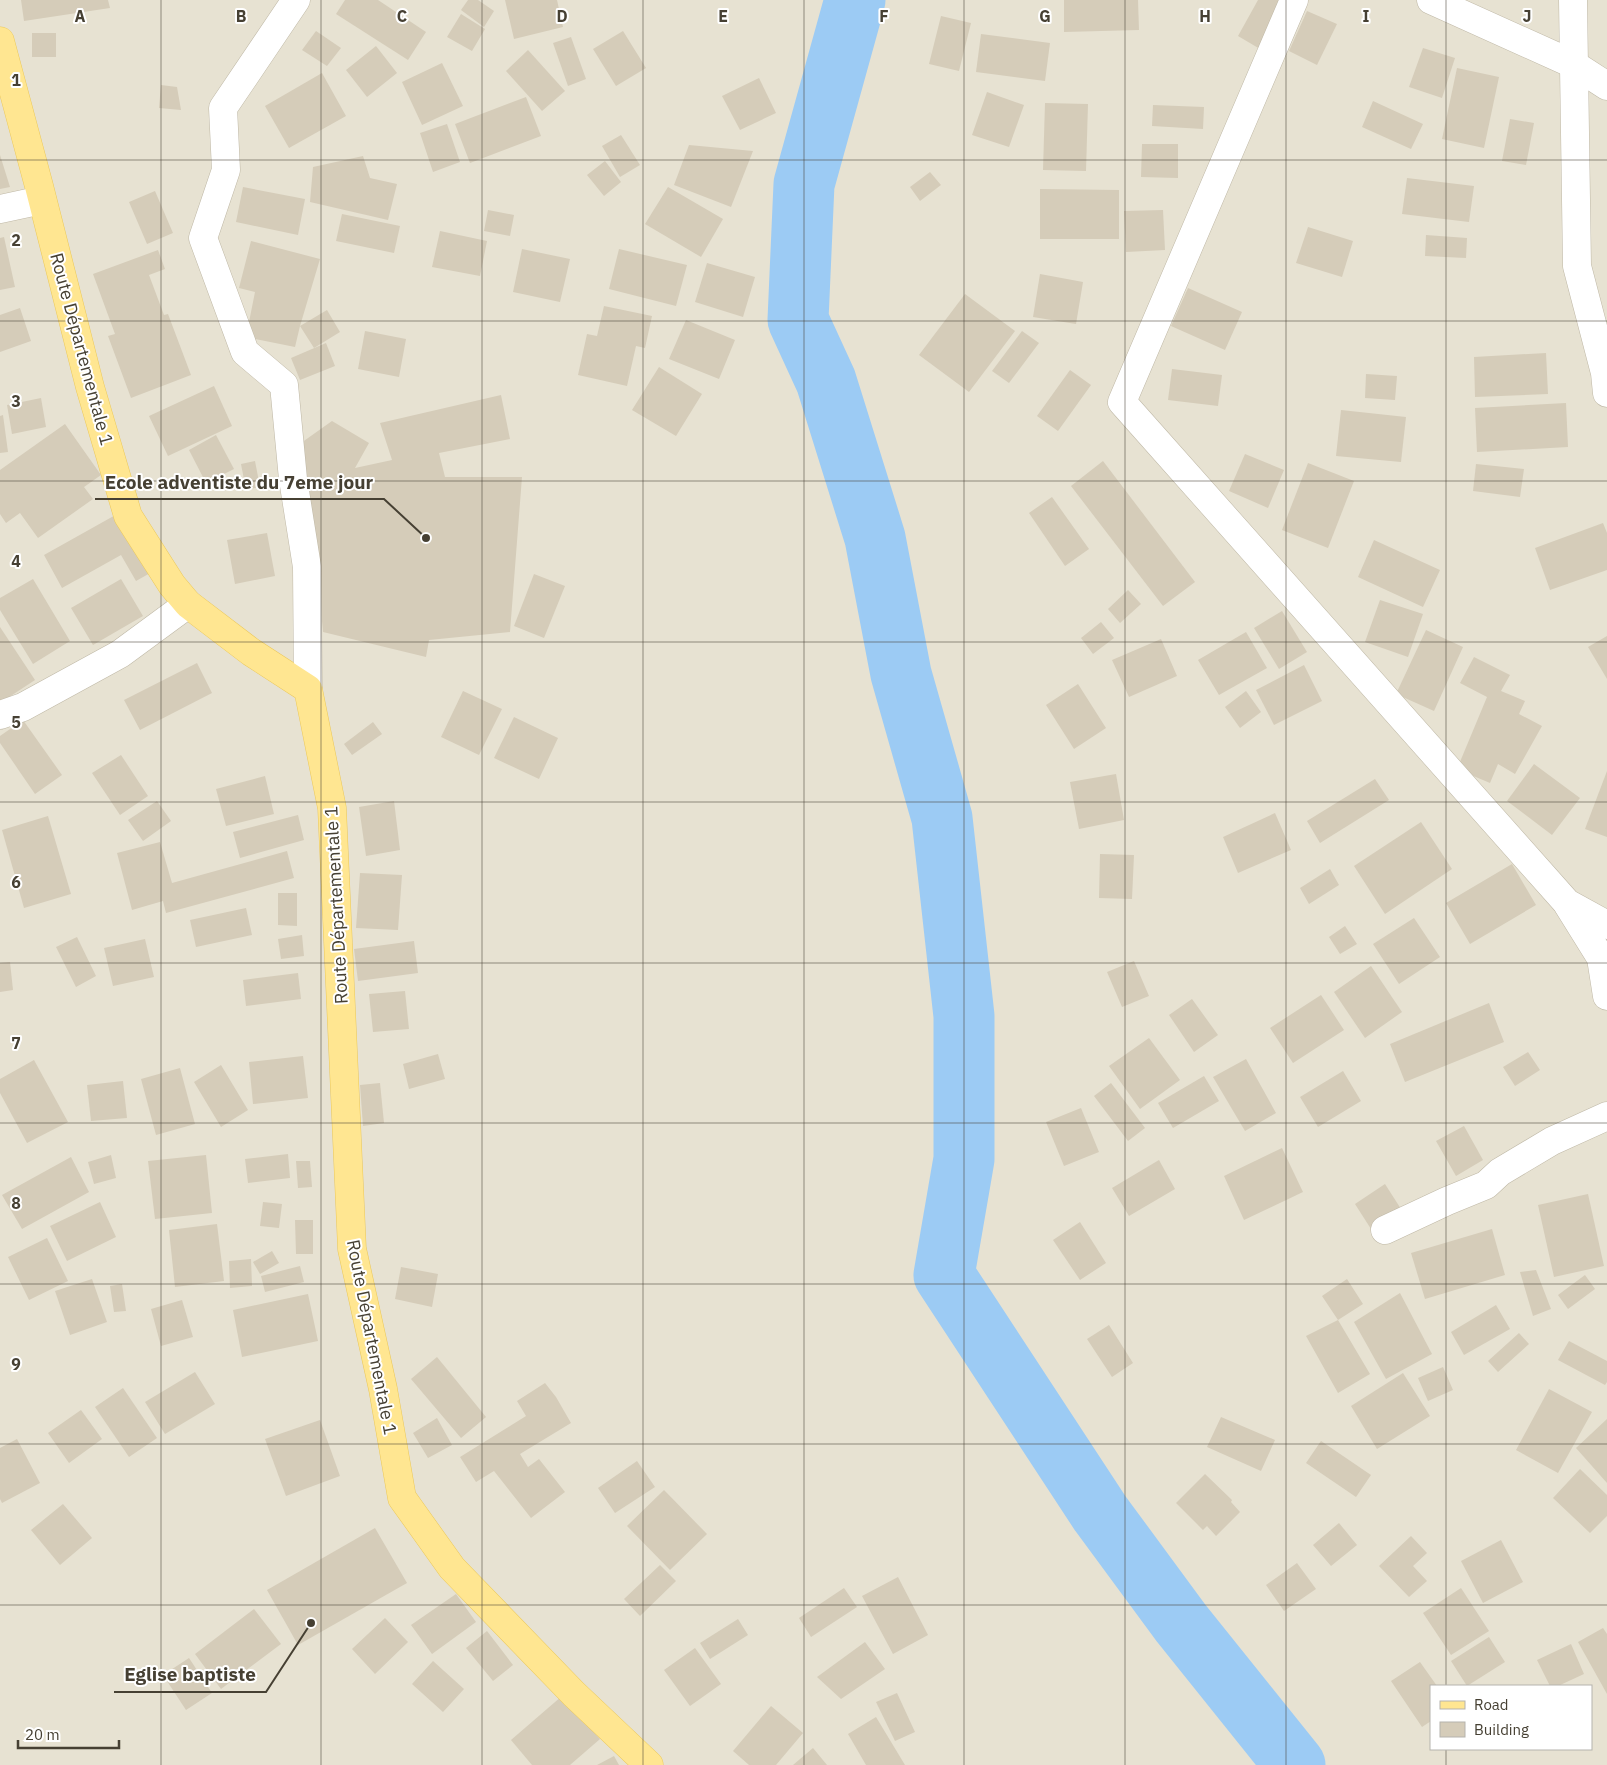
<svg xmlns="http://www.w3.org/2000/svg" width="1607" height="1765" font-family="'IBM Plex Sans',sans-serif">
	<rect width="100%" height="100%" fill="#f3efe4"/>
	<path fill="#e7e2d2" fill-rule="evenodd" d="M0 0H1607V1765H0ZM1431 1686H1591V1749H1431Z"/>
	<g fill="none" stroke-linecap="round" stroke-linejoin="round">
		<path stroke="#9ccbf4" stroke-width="61" d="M855 0 804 184 798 320 826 381 875 538 901 674 942 818 964 1016V1159L944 1275 1100 1513 1181 1623 1295 1765"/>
	</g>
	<g fill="#d5ccb9">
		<path d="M21 0H108L110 8 24 21Z"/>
		<path d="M345 0H378L426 32 408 60 336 14Z"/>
		<path d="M468 0H478L494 11 484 27 461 10Z"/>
		<path d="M505 0H557L563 27 514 39Z"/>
		<path d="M1064 0H1138L1139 30 1064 32Z"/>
		<path d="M1258 0H1286L1260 49 1238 36Z"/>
		<path d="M1307 11 1337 24 1317 65 1289 51Z"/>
		<path d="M461 14 485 29 472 51 447 37Z"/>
		<path d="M941 16 971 23 959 71 929 64Z"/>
		<path d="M316 31 341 48 327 66 302 50Z"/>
		<path d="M623 31 646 68 616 86 593 49Z"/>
		<rect x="32" y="33" width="24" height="24"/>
		<path d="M981 34 1050 43 1045 81 976 72Z"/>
		<path d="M571 37 586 79 568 86 553 43Z"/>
		<path d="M376 46 397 73 367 97 346 70Z"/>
		<path d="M1423 48 1455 58 1442 98 1409 87Z"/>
		<path d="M528 50 565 91 542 111 506 71Z"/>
		<path d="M442 63 463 106 422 125 402 82Z"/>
		<path d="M1457 68 1499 77 1484 148 1442 139Z"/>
		<path d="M322 73 346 116 289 148 265 106Z"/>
		<path d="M759 78 776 113 740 130 722 96Z"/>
		<path d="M161 85 177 87 181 110 159 108Z"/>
		<path d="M987 92 1024 105 1009 147 972 135Z"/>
		<path d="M526 97 541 136 470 163 455 124Z"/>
		<path d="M1373 101 1423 124 1411 149 1362 127Z"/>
		<path d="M1045 103 1088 104 1086 171 1043 170Z"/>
		<path d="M1153 105 1204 107 1203 129 1152 126Z"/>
		<path d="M1510 119 1534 123 1526 165 1502 161Z"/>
		<path d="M447 124 460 162 433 172 420 133Z"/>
		<path d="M621 135 640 165 620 177 602 146Z"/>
		<path d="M1142 144H1178V178L1141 177Z"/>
		<path d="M689 145 753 151 731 207 674 185Z"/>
		<path d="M0 155 10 187 0 189Z"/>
		<path d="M363 156 370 178 397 184 388 220 310 202 313 167Z"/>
		<path d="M605 161 621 182 604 196 587 175Z"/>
		<path d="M930 172 941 185 920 201 910 187Z"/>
		<path d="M1407 178 1474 186 1469 222 1402 214Z"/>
		<path d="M243 187 305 199 298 235 236 222Z"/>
		<path d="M668 187 723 219 701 257 645 224Z"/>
		<path d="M1040 189 1119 190V239H1040Z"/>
		<path d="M155 191 173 233 147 244 129 202Z"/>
		<path d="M488 210 514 215 510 236 484 231Z"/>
		<path d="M1163 210 1165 250 1126 252 1124 211Z"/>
		<path d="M342 214 400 226 394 253 336 241Z"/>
		<path d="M1308 227 1353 241 1342 277 1296 263Z"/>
		<path d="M440 231 487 241 480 276 432 267Z"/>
		<path d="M1426 235 1467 238 1466 258 1425 256Z"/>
		<path d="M4 237 15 287 0 290V238Z"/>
		<path d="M251 241 320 259 300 326 327 310 340 332 314 348 300 326 295 347 246 337 255 292 239 288Z"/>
		<path d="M522 249 570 259 560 302 513 292Z"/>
		<path d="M619 249 687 265 676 306 609 289Z"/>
		<path d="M158 250 165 269 149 275 164 315 168 314 191 375 131 398 108 336 115 334 93 274Z"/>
		<path d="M707 263 755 277 743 317 695 302Z"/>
		<path d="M1040 274 1083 282 1076 324 1033 317Z"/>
		<path d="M1188 288 1242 312 1225 350 1171 326Z"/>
		<path d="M965 294 1015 331 969 392 919 355Z"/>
		<path d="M604 306 652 316 645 348 636 346 627 386 578 375 587 334 597 336Z"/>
		<path d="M20 308 31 341 0 352V315Z"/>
		<path d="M686 320 735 340 719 379 669 359Z"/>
		<path d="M365 331 406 339 399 377 358 369Z"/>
		<path d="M1022 331 1039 343 1009 383 992 371Z"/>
		<path d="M326 343 335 366 300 380 291 358Z"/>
		<path d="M1546 353 1548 394 1475 397 1474 357Z"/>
		<path d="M659 367 702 394 676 436 632 410Z"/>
		<path d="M1172 369 1222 375 1218 406 1168 400Z"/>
		<path d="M1070 370 1091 385 1058 431 1037 416Z"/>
		<path d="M1366 374 1397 376 1395 400 1365 398Z"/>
		<path d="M214 386 232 426 168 456 149 416Z"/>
		<path d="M501 395 510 439 439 453 445 477H522L510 632 429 640 426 657 323 632 313 522 301 443 332 421 369 443 355 468 392 460 380 423Z"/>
		<path d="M41 398 46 427 12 434 7 405Z"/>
		<path d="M1566 403 1568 447 1477 452 1475 408Z"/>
		<path d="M1341 410 1406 417 1401 462 1336 456Z"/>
		<path d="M3 415 8 452 0 453V416Z"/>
		<path d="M65 424 101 475 84 487 93 499 38 538 20 513 6 523 0 514V470Z"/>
		<path d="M216 435 234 469 206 483 189 450Z"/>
		<path d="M1245 454 1284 470 1268 508 1229 491Z"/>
		<path d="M255 461 260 487 246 490 241 464Z"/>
		<path d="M1103 461 1195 582 1163 606 1071 486Z"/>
		<path d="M1308 463 1354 481 1328 548 1282 530Z"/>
		<path d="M1476 464 1524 469 1520 497 1473 491Z"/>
		<path d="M1052 497 1089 549 1065 566 1029 513Z"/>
		<path d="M119 513 152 572 136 581 121 555 62 588 44 555Z"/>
		<path d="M1603 523 1607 533V570L1550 590 1535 548Z"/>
		<path d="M267 533 275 576 235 584 227 540Z"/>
		<path d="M1374 540 1440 570 1423 607 1358 577Z"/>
		<path d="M534 574 565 586 544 638 514 626Z"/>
		<path d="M33 579 70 641 33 664 0 610V598Z"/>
		<path d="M121 579 143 616 93 645 71 608Z"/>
		<path d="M1128 590 1141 604 1120 623 1108 609Z"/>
		<path d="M1380 600 1423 614 1408 657 1365 642Z"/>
		<path d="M1282 611 1307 652 1279 669 1254 628Z"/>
		<path d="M1101 622 1114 638 1093 654 1081 638Z"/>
		<path d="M0 627 35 680 0 703Z"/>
		<path d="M1426 630 1463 647 1434 711 1396 694Z"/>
		<path d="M1246 632 1267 668 1219 695 1198 660Z"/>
		<path d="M1607 636V679L1588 647Z"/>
		<path d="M1161 639 1177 676 1129 697 1112 660Z"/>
		<path d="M1474 657 1510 675 1501 691 1525 701 1519 714 1542 726 1515 774 1498 764 1490 783 1457 769 1487 697 1460 683Z"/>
		<path d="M197 663 212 693 140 730 124 700Z"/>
		<path d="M1304 665 1322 701 1274 725 1256 690Z"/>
		<path d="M1078 684 1106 728 1074 749 1046 705Z"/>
		<path d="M463 691 502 709 479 755 441 737Z"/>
		<path d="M1246 691 1261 712 1240 728 1225 707Z"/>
		<path d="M514 717 558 738 539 779 494 758Z"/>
		<path d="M23 720 62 775 35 794 0 743V736Z"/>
		<path d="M373 722 382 734 352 755 344 744Z"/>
		<path d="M121 755 148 796 120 815 92 773Z"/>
		<path d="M1534 764 1580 798 1552 835 1507 801Z"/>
		<path d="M1607 771V837L1585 829Z"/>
		<path d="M1116 774 1124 820 1079 829 1070 782Z"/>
		<path d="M265 776 274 814 226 826 216 789Z"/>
		<path d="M1375 779 1389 800 1320 843 1307 821Z"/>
		<path d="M157 801 171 821 143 841 128 820Z"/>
		<path d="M394 801 400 850 366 856 359 807Z"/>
		<path d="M1275 813 1291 850 1238 873 1223 837Z"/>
		<path d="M298 815 304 840 240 858 233 832Z"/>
		<path d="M48 816 71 894 24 908 2 830Z"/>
		<path d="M1421 822 1452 869 1385 914 1354 866Z"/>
		<path d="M160 842 172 883 287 851 294 878 166 913 163 901 132 910 117 853Z"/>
		<path d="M1100 854 1134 855 1132 899 1099 898Z"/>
		<path d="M1512 864 1536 905 1470 944 1446 903Z"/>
		<path d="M1330 869 1339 885 1309 904 1300 888Z"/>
		<path d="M360 873 402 875 398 930 356 928Z"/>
		<path d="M278 893H297V926L278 925Z"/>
		<path d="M246 908 252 935 196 947 190 920Z"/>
		<path d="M1414 918 1440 957 1399 984 1373 944Z"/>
		<path d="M1345 926 1357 944 1340 954 1329 937Z"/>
		<path d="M302 935 304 956 281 959 278 939Z"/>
		<path d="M77 937 96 976 76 987 56 947Z"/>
		<path d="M145 939 154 977 113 986 104 948Z"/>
		<path d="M414 941 418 973 358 981 354 949Z"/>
		<path d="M1134 961 1149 996 1122 1007 1107 972Z"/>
		<path d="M10 962 13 990 0 992V963Z"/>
		<path d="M1371 966 1402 1012 1365 1038 1334 992Z"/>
		<path d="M298 973 301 999 246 1006 243 980Z"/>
		<path d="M405 991 409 1029 373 1032 369 994Z"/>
		<path d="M1321 995 1344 1030 1293 1063 1270 1028Z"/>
		<path d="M1192 999 1218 1035 1194 1052 1169 1015Z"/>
		<path d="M1489 1003 1504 1042 1405 1082 1390 1044Z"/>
		<path d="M1149 1038 1180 1080 1140 1109 1109 1066Z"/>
		<path d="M1528 1052 1540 1070 1515 1086 1503 1067Z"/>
		<path d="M438 1054 445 1079 409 1089 403 1064Z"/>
		<path d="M303 1056 308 1098 253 1104 249 1062Z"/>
		<path d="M1246 1059 1276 1113 1245 1131 1213 1077Z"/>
		<path d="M34 1060 68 1122 27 1143 0 1093V1079Z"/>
		<path d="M221 1065 248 1110 221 1127 194 1082Z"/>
		<path d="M180 1068 195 1124 156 1135 141 1079Z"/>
		<path d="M1343 1071 1361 1101 1318 1127 1300 1097Z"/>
		<path d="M1204 1076 1219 1101 1173 1128 1158 1103Z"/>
		<path d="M123 1081 127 1118 91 1121 87 1085Z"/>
		<path d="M380 1083 384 1123 363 1126 360 1085Z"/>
		<path d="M1111 1083 1145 1128 1128 1141 1094 1096Z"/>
		<path d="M1081 1108 1099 1152 1064 1166 1046 1122Z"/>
		<path d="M1464 1126 1483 1160 1456 1176 1436 1141Z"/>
		<path d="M1282 1148 1303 1192 1244 1220 1224 1176Z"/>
		<path d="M288 1154 290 1178 248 1183 245 1159Z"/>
		<path d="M111 1155 116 1178 94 1184 88 1162Z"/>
		<path d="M206 1155 212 1213 155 1219 148 1161Z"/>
		<path d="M71 1157 89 1192 22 1229 2 1195Z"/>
		<path d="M1159 1160 1175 1189 1129 1216 1112 1188Z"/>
		<path d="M296 1161H310L312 1187 298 1188Z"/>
		<path d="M1385 1184 1401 1209 1371 1229 1355 1204Z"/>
		<path d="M1588 1194 1604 1266 1554 1277 1538 1205Z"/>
		<path d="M100 1202 116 1237 67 1261 50 1226Z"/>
		<path d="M263 1202 282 1204 279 1228 260 1226Z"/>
		<path d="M295 1220H313V1254H296Z"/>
		<path d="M1080 1222 1106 1263 1080 1280 1053 1240Z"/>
		<path d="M217 1224 224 1281 175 1287 169 1230Z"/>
		<path d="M1492 1229 1505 1275 1425 1299 1411 1253Z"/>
		<path d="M47 1238 68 1281 29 1300 8 1257Z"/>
		<path d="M272 1251 279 1263 260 1274 253 1262Z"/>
		<path d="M251 1259 252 1286 230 1288 229 1261Z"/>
		<path d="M300 1266 304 1282 265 1292 261 1276Z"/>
		<path d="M401 1267 438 1274 432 1307 395 1299Z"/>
		<path d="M1536 1270 1551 1309 1533 1316 1520 1272Z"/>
		<path d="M1585 1275 1595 1289 1568 1309 1558 1295Z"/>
		<path d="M92 1279 107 1322 70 1335 55 1291Z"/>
		<path d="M1347 1279 1363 1304 1338 1320 1370 1374 1338 1393 1306 1336 1338 1320 1322 1296Z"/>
		<path d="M122 1284 126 1311 114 1312 110 1286Z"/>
		<path d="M1400 1293 1432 1354 1386 1379 1354 1322Z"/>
		<path d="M308 1294 318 1341 242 1357 233 1310Z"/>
		<path d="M182 1300 193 1337 161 1346 151 1309Z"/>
		<path d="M1496 1305 1510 1329 1464 1355 1451 1332Z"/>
		<path d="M1109 1325 1133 1363 1112 1377 1087 1339Z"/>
		<path d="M1519 1333 1529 1344 1498 1372 1488 1361Z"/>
		<path d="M1569 1341 1607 1361V1382L1605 1385 1558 1360Z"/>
		<path d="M437 1357 486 1417 461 1438 411 1379Z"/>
		<path d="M1443 1367 1453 1390 1428 1401 1418 1378Z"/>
		<path d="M195 1372 215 1404 165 1434 145 1402Z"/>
		<path d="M1403 1373 1430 1416 1377 1449 1351 1406Z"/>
		<path d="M545 1383 556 1397 571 1423 520 1454 528 1467 539 1459 565 1492 531 1518 494 1471 476 1482 460 1457 526 1416 517 1401Z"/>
		<path d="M123 1388 157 1438 129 1457 95 1407Z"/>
		<path d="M1549 1389 1592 1412 1558 1473 1516 1450Z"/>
		<path d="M81 1410 102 1439 69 1463 48 1433Z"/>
		<path d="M1221 1417 1275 1440 1261 1471 1207 1447Z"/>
		<path d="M437 1418 452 1445 428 1458 413 1433Z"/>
		<path d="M1607 1419V1483L1576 1448Z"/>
		<path d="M320 1420 340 1476 286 1496 265 1439Z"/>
		<path d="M17 1439 40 1483 2 1503 0 1499V1448Z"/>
		<path d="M1321 1441 1371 1475 1356 1497 1306 1463Z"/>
		<path d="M637 1461 655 1487 615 1513 598 1488Z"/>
		<path d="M1580 1469 1607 1495V1516L1590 1533 1553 1498Z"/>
		<path d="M1205 1474 1232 1500 1231 1502 1240 1512 1216 1536 1207 1526 1203 1530 1176 1503Z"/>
		<path d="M664 1490 707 1534 670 1570 627 1526Z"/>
		<path d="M63 1504 92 1538 60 1565 31 1530Z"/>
		<path d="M1339 1523 1357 1545 1331 1566 1313 1545Z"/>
		<path d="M375 1528 407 1583 298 1645 267 1590Z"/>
		<path d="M1411 1536 1427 1553 1413 1566 1427 1581 1409 1597 1379 1566Z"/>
		<path d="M1501 1540 1523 1582 1483 1603 1461 1561Z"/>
		<path d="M1297 1563 1316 1589 1284 1611 1266 1585Z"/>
		<path d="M660 1565 676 1581 640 1616 624 1599Z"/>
		<path d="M898 1577 928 1635 893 1654 862 1596Z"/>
		<path d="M844 1588 857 1607 811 1637 799 1618Z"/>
		<path d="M1461 1588 1489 1631 1451 1655 1423 1613Z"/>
		<path d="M456 1594 476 1622 432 1654 411 1625Z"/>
		<path d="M254 1609 281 1644 221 1689 195 1654Z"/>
		<path d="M385 1618 408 1642 375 1674 352 1649Z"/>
		<path d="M738 1619 748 1635 710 1659 700 1643Z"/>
		<path d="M1603 1628 1607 1634V1694L1578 1642Z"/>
		<path d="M487 1631 513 1665 493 1681 466 1648Z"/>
		<path d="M1489 1637 1505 1662 1467 1686 1451 1661Z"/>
		<path d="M865 1642 885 1669 841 1699 817 1677Z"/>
		<path d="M1571 1644 1584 1674 1558 1686H1550L1537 1660Z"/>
		<path d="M695 1648 721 1684 690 1706 664 1670Z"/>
		<path d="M189 1658 212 1693 186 1710 163 1675Z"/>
		<path d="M433 1661 464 1689 443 1712 412 1684Z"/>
		<path d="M1420 1662 1437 1686H1431V1721L1422 1727 1391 1681Z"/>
		<path d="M897 1693 915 1732 895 1741 876 1702Z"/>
		<path d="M562 1696 600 1739 570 1765H532L511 1740Z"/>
		<path d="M771 1706 803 1733 776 1765H749L733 1751Z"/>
		<path d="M876 1717 905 1765H866L848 1734Z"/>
		<path d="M813 1748 827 1765H793Z"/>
		<path d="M614 1756 619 1765H597Z"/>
	</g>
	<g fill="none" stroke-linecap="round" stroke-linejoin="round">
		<defs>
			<g id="minor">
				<path d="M296 0 223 108 226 170 203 238 245 352 284 385 293 479 307 567 308 689"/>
				<path d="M1294 0 1122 402 1567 903 1607 925"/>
				<path d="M1573 0 1577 266 1605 373 1607 393"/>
				<path d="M0 209 42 200"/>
				<path d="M0 715 23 707 120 654 188 604"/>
				<path d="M1568 905 1601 958 1607 996"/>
				<path d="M1385 1230 1447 1201 1486 1185 1500 1172 1552 1141 1607 1116"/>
			</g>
			<path id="tertiary" d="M1431 0 1573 64 1607 86"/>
			<path id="primary" d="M0 41 39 186 90 387 128 516 172 585 188 604 251 652 308 689 332 808 352 1249 383 1389 402 1498 452 1568 574 1694 649 1765"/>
		</defs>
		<use href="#minor" stroke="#bfb8a6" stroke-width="29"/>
		<use href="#tertiary" stroke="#bfb8a6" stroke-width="29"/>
		<use href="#primary" stroke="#ebc85a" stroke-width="29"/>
		<use href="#minor" stroke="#fff" stroke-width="28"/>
		<use href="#tertiary" stroke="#fff" stroke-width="28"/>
		<use href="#primary" stroke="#ffe691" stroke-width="28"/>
	</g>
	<path fill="none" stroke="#464033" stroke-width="1" stroke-opacity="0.55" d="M161 0V1765M321 0V1765M482 0V1765M643 0V1765M804 0V1765M964 0V1765M1125 0V1765M1286 0V1765M1446 0V1686M0 160H1607M0 321H1607M0 481H1607M0 642H1607M0 802H1607M0 963H1607M0 1123H1607M0 1284H1607M0 1444H1607M0 1605H1607M1446 1749V1765"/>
	<g text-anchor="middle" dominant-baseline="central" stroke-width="4" stroke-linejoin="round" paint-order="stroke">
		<g font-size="18" fill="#464033" stroke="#fff">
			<text transform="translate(82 349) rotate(75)">Route Départementale 1</text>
			<text transform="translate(336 905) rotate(-93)">Route Départementale 1</text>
			<text transform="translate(372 1337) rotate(79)">Route Départementale 1</text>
		</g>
	</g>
	<g font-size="16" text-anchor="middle" font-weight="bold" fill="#464033" stroke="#fff" stroke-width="4" stroke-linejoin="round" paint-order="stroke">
		<text x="80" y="22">A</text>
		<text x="241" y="22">B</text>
		<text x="402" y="22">C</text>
		<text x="562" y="22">D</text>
		<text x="723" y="22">E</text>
		<text x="884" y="22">F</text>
		<text x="1045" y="22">G</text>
		<text x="1205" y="22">H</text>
		<text x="1366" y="22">I</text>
		<text x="1527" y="22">J</text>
		<text x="16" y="86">1</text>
		<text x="16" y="246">2</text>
		<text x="16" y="407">3</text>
		<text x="16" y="567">4</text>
		<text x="16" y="728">5</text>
		<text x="16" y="888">6</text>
		<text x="16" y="1049">7</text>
		<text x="16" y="1209">8</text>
		<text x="16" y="1370">9</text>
	</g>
	<path fill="none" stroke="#464033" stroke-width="2" d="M426 538L384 499H95M311 1623L266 1692H114"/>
	<g fill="#464033" stroke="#fff" stroke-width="2">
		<circle cx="426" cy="538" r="5"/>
		<circle cx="311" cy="1623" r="5"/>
	</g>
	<g font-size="19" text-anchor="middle" font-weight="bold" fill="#464033" stroke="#fff" stroke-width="4" stroke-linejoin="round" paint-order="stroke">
		<text x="239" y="489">Ecole adventiste du 7eme jour</text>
		<text x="190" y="1681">Eglise baptiste</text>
	</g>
	<rect x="1430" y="1685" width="162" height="65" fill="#ffffff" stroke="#b5b3ad"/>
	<rect x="1440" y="1701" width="25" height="8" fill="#ffe691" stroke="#b5b3ad"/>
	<text x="1474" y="1710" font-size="15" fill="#464033">Road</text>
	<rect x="1440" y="1722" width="25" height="15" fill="#d5ccb9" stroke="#b5b3ad"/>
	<text x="1474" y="1735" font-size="15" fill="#464033">Building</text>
	<path d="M18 1740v8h101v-8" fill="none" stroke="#464033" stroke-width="2.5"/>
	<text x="25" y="1740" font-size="15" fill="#464033" stroke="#ffffff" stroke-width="4" paint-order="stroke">20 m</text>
</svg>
